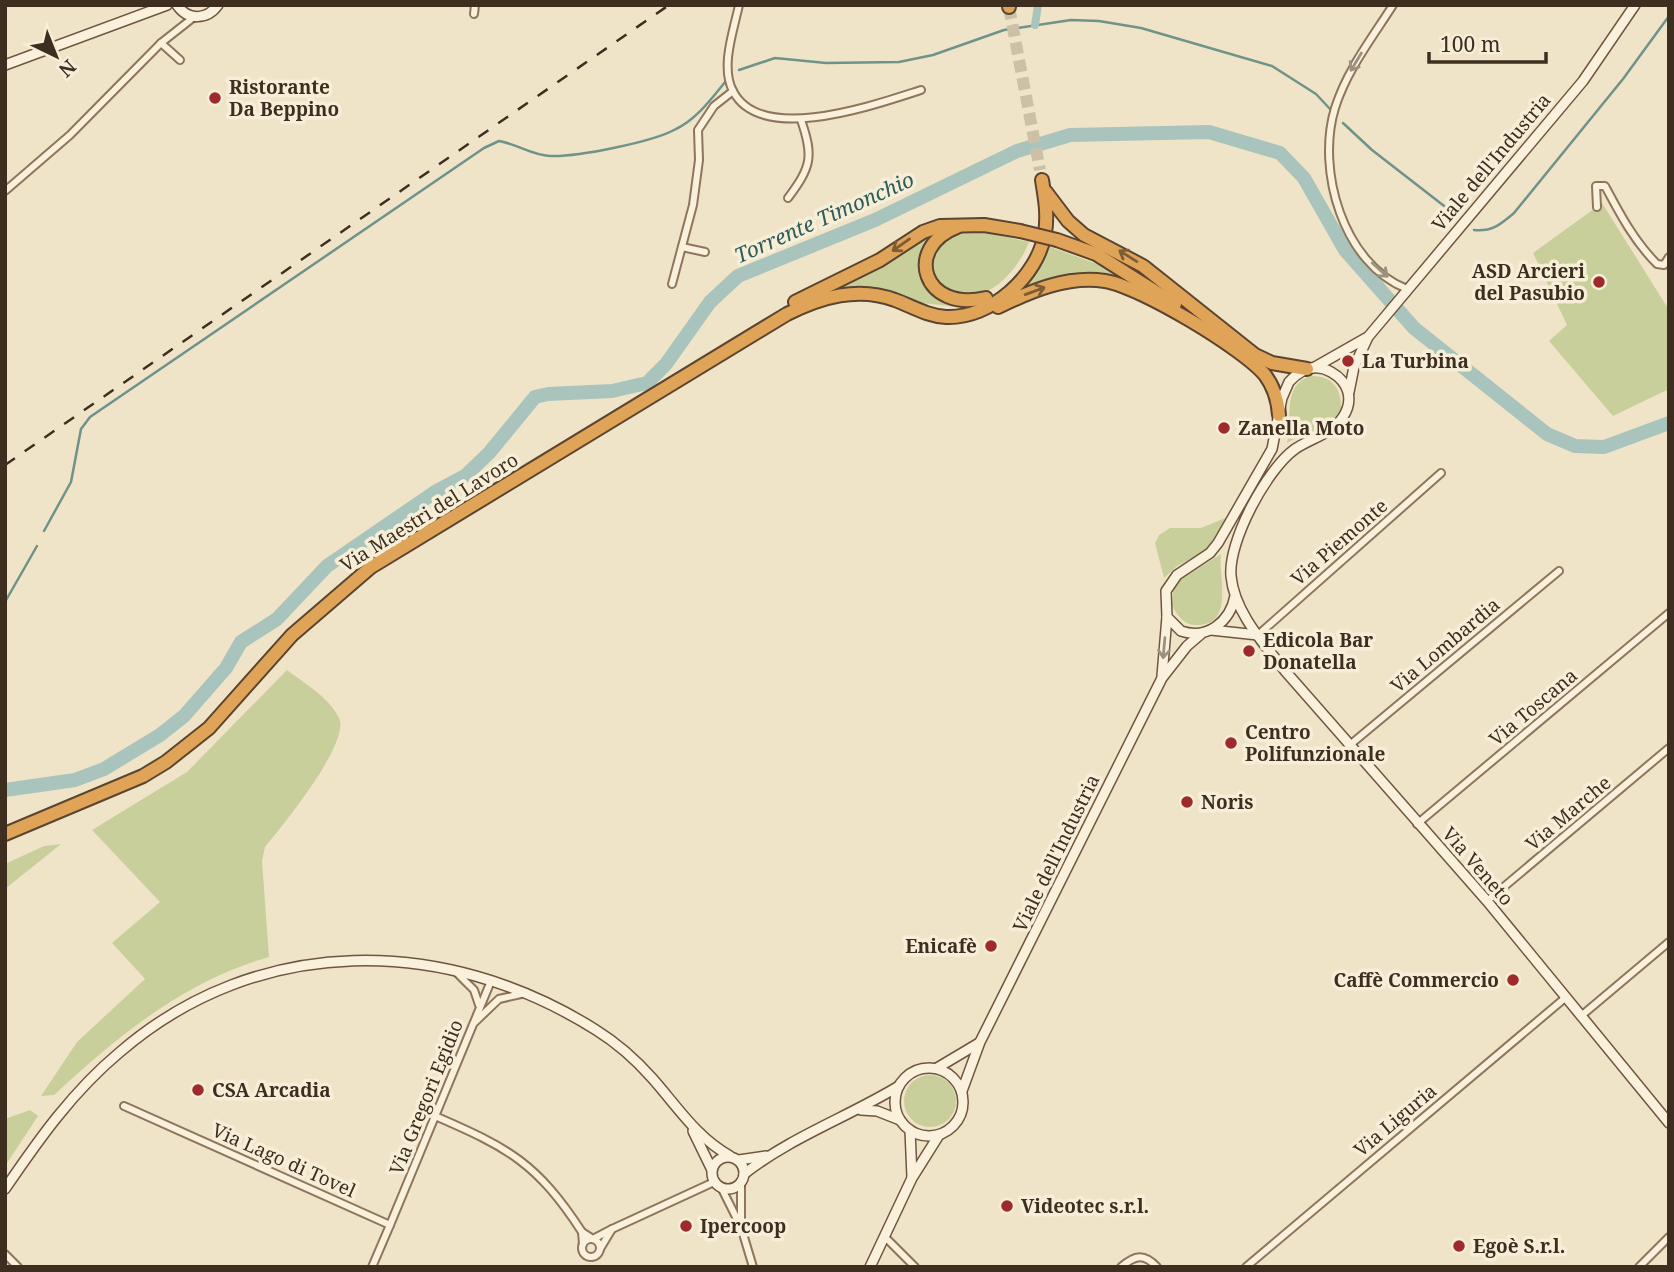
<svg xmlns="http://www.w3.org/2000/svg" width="1674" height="1272" font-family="'Noto Serif',serif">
	<rect width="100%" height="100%" fill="#f0e4c8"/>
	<g fill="#c9cf9b">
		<path d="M1602 203 1669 310V389L1613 416 1549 341 1567 325 1533 253Z"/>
		<path d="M937 231 922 273 929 291 950 306 921 303 863 287 834 289 913 241Z"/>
		<path d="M979 231 1029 242C1020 266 993 300 962 296 954 295 944 288 936 284 921 247 945 232 979 231Z"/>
		<path d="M1048 246 1097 264 1128 282 1056 278 1025 287 1038 269Z"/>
		<path d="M1311 376C1332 375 1342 389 1341 409 1332 430 1305 432 1287 443 1293 420 1281 385 1311 376Z"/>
		<path d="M1230 516 1204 552 1177 566 1164 578 1155 543 1159 535 1170 528H1201Z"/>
		<path d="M1221 554C1218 576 1236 627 1195 625 1184 625 1176 614 1172 605L1174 584Z"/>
		<path d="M287 670C304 683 329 697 339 718 351 742 283 825 265 847L262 861 269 957C184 981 118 1036 54 1095L41 1096 77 1042 145 979 112 943 160 902 92 830 187 772Z"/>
		<path d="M61 844 5 889V864L44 846Z"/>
		<circle cx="930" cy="1101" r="26"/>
		<path d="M30 1110 38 1116 5 1166V1119Z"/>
	</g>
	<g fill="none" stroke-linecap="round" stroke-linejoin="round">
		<g stroke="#6f938a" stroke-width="2.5">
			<path d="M739 70 775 58 826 63 899 62 933 55 1004 30 1071 20 1099 21 1141 28 1272 66 1316 94 1330 109"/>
			<path d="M1343 123 1372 150 1448 209"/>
			<path d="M1474 230C1492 232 1501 224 1514 213L1623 79 1669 16"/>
			<path d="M44 531 71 482 81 429 90 417 484 148 499 141C517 144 531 155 550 156 577 157 653 142 676 129 697 119 712 98 726 81"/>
			<path d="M5 602 37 546"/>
		</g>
		<path stroke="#a9c4bc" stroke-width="8" d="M1035 25 1038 5"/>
		<path stroke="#a9c4bc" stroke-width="14" d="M5 790 75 780 104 769 160 735 184 716 226 668 241 642 277 619 327 566 435 492 465 476 489 453 535 397 548 394 612 391 647 383 666 364 710 302 738 276 875 220 1017 151 1070 135 1209 132 1280 153 1304 178 1345 250 1414 328 1547 434 1575 446 1604 447 1669 423"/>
		<path stroke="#ccc0a6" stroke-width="12" stroke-dasharray="12 6" stroke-linecap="butt" d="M1009 7 1040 170"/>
		<defs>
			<g id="street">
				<path d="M739 5C734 29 720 67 733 91 761 146 877 104 921 90"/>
				<path d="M1393 5C1372 38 1347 70 1335 108 1316 170 1343 264 1407 289"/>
				<path d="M474 14 475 5"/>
				<path d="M161 43 180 60"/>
				<path d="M5 191 70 135 161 43 194 17"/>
				<path d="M788 198C811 167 814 157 801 120"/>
				<path d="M1597 207 1596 186H1605C1620 214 1634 241 1657 264L1664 265 1669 257"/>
				<path d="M682 247 705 252"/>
				<path d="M672 284 693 205 699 160 698 130 714 106 733 91"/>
				<path d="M1258 635 1441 473"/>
				<path d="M1351 744 1559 571"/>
				<path d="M1417 824 1669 613"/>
				<path d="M1487 901 1669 748"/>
				<path d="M458 974 474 990 479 1005"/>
				<path d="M1581 1016 1669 942"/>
				<path d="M475 1022 499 999 521 994"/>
				<path d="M124 1106 390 1225 372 1267"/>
				<path d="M435 1116C509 1148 537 1163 582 1232"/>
				<path d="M741 1183V1225"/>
				<path d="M721 1187 741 1227 753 1267"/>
				<path d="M390 1225 491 981"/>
				<path d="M612 1229 714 1182"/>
				<path d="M885 1237 915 1267"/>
				<circle cx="591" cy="1248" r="9"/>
				<path d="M583 1244 582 1232 593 1239 612 1229 600 1249"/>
				<path d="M5 1254 18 1267"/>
				<path d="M1121 1267C1135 1255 1144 1253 1157 1267"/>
				<path d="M1246 1267 1565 998"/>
				<path d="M1639 1267 1669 1237"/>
			</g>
			<g id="secondary">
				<path d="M177 5C188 21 207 20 218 5"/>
				<path d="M5 65 167 5"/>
				<path d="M1315 367 1366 338"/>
				<path d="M1349 392 1354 367 1368 337 1583 81 1635 5"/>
				<path d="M1235 596C1230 622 1207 640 1181 631L1167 617 1166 591 1177 575 1210 553 1218 543 1272 449 1282 398 1289 382C1301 369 1315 363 1331 372 1349 382 1354 400 1343 417 1332 434 1311 438 1295 449 1267 469 1228 541 1231 576 1234 612 1265 645 1286 672L1487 901 1669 1123"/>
				<path d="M1211 630 1258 635"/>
				<path d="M1162 676 1167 617"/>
				<circle cx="929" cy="1102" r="34"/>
				<path d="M937 1068 979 1043"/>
				<path d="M962 1091 980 1042 1162 678 1187 646 1201 634"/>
				<path d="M861 1110 877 1111 900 1120"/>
				<path d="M910 1130 912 1177"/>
				<path d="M693 1131 712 1170"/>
				<circle cx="728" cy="1173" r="16"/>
				<path d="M739 1160 766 1156"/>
				<path d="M744 1174C791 1137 848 1117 899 1086"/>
				<path d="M5 1189C39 1139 73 1091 120 1052 258 933 446 935 596 1030 617 1043 636 1060 652 1078 677 1106 696 1137 730 1156"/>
				<path d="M870 1267 912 1178 939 1135"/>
			</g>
			<g id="highway">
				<path d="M1009 5V7"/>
				<path d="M1046 192 1068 221 1084 235 1143 266 1255 355 1272 363 1307 369"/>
				<path d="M957 227C903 248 923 313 986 298"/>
				<path d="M1057 240 1096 254 1175 304"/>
				<path d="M795 302 880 260 923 232 940 226 984 225 1020 231"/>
				<path d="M998 307C1031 291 1068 275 1105 281 1139 286 1244 349 1265 375 1274 387 1278 400 1279 415"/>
				<path d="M5 834 143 776 166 762 209 728 292 635 371 567 787 314C821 297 858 286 895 300 912 306 927 316 946 317 990 319 1038 277 1045 233 1048 215 1045 198 1042 180"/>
			</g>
		</defs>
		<use href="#street" stroke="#8d765c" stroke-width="10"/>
		<use href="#secondary" stroke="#6f573f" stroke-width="12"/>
		<use href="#highway" stroke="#5b4430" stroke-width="16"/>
		<use href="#street" stroke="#faf1dc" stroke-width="6"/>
		<use href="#secondary" stroke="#faf1dc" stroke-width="9"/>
		<use href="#highway" stroke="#e0a458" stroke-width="12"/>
		<path stroke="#3d2e20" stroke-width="2.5" stroke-dasharray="12 12" stroke-linecap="butt" d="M5 465 669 5"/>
		<defs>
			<path id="highway-bridge" d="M1020 231 1057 240"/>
		</defs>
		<use href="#highway-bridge" stroke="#5b4430" stroke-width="16" stroke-linecap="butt"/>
		<use href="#highway-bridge" stroke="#e0a458" stroke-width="12"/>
	</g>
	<defs><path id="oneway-shaft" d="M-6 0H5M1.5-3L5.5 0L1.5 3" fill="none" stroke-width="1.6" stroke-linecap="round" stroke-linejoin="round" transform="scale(1.75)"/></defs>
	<g stroke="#9c907e">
		<use href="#oneway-shaft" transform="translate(1356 62) rotate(121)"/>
		<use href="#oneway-shaft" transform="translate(1380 270) rotate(42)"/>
		<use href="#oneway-shaft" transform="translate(1164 648) rotate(95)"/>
	</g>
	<g stroke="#7e5d36">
		<use href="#oneway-shaft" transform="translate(901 245) rotate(145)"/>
		<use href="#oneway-shaft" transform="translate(1128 256) rotate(-148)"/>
		<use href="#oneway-shaft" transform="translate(1035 291) rotate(-20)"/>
	</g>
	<g fill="#9e2a2b" stroke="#f7eed8" stroke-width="2.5">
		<circle cx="215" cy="98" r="7"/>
		<circle cx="1599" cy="282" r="7"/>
		<circle cx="1348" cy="361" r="7"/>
		<circle cx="1224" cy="428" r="7"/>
		<circle cx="1249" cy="651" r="7"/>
		<circle cx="1231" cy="743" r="7"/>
		<circle cx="1187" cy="802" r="7"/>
		<circle cx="991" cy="946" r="7"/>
		<circle cx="1513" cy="980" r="7"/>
		<circle cx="198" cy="1090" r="7"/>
		<circle cx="1007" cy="1206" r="7"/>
		<circle cx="686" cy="1226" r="7"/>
		<circle cx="1459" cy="1246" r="7"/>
	</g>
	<g text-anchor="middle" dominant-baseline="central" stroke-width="7" stroke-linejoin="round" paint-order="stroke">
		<g font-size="19" font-weight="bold" fill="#3d2e20" stroke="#f7eed8" text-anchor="start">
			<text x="229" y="87">Ristorante<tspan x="229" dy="22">Da Beppino</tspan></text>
			<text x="1585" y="271" text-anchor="end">ASD Arcieri<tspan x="1585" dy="22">del Pasubio</tspan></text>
			<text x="1362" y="361">La Turbina</text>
			<text x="1238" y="428">Zanella Moto</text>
			<text x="1263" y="640">Edicola Bar<tspan x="1263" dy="22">Donatella</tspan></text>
			<text x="1245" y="732">Centro<tspan x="1245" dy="22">Polifunzionale</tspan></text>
			<text x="1201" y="802">Noris</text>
			<text x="977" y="946" text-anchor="end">Enicafè</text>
			<text x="1499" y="980" text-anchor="end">Caffè Commercio</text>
			<text x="212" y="1090">CSA Arcadia</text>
			<text x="1021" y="1206">Videotec s.r.l.</text>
			<text x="700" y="1226">Ipercoop</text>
			<text x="1473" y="1246">Egoè S.r.l.</text>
		</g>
		<g font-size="19" fill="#3d2e20" stroke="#f7eed8">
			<text transform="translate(1491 162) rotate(-50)">Viale dell'Industria</text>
			<text transform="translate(429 512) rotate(-32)">Via Maestri del Lavoro</text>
			<text transform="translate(1339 542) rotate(-41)">Via Piemonte</text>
			<text transform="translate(1445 645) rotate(-40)">Via Lombardia</text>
			<text transform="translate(1533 707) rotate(-40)">Via Toscana</text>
			<text transform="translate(1568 813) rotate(-40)">Via Marche</text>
			<text transform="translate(1056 853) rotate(-64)">Viale dell'Industria</text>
			<text transform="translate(1478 866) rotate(49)">Via Veneto</text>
			<text transform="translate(426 1097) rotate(-68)">Via Gregori Egidio</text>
			<text transform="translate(1395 1120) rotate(-40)">Via Liguria</text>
			<text transform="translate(284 1160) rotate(24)">Via Lago di Tovel</text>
		</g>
		<g font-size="21" font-style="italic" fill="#2f5d5a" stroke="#f7eed8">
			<text transform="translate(824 217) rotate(-24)">Torrente Timonchio</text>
		</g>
	</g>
	<rect width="1674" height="1272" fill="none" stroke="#3d2e20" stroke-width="14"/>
	<g transform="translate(56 56) rotate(137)" stroke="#f7eed8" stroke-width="5" paint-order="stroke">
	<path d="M0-5L12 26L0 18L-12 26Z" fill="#3d2e20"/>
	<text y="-10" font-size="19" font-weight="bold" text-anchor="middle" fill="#3d2e20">N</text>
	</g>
	<path d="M1429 52v10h117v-10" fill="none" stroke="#3d2e20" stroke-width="3.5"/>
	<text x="1440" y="52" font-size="21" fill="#3d2e20" stroke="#f7eed8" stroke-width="5" paint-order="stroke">100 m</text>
</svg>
